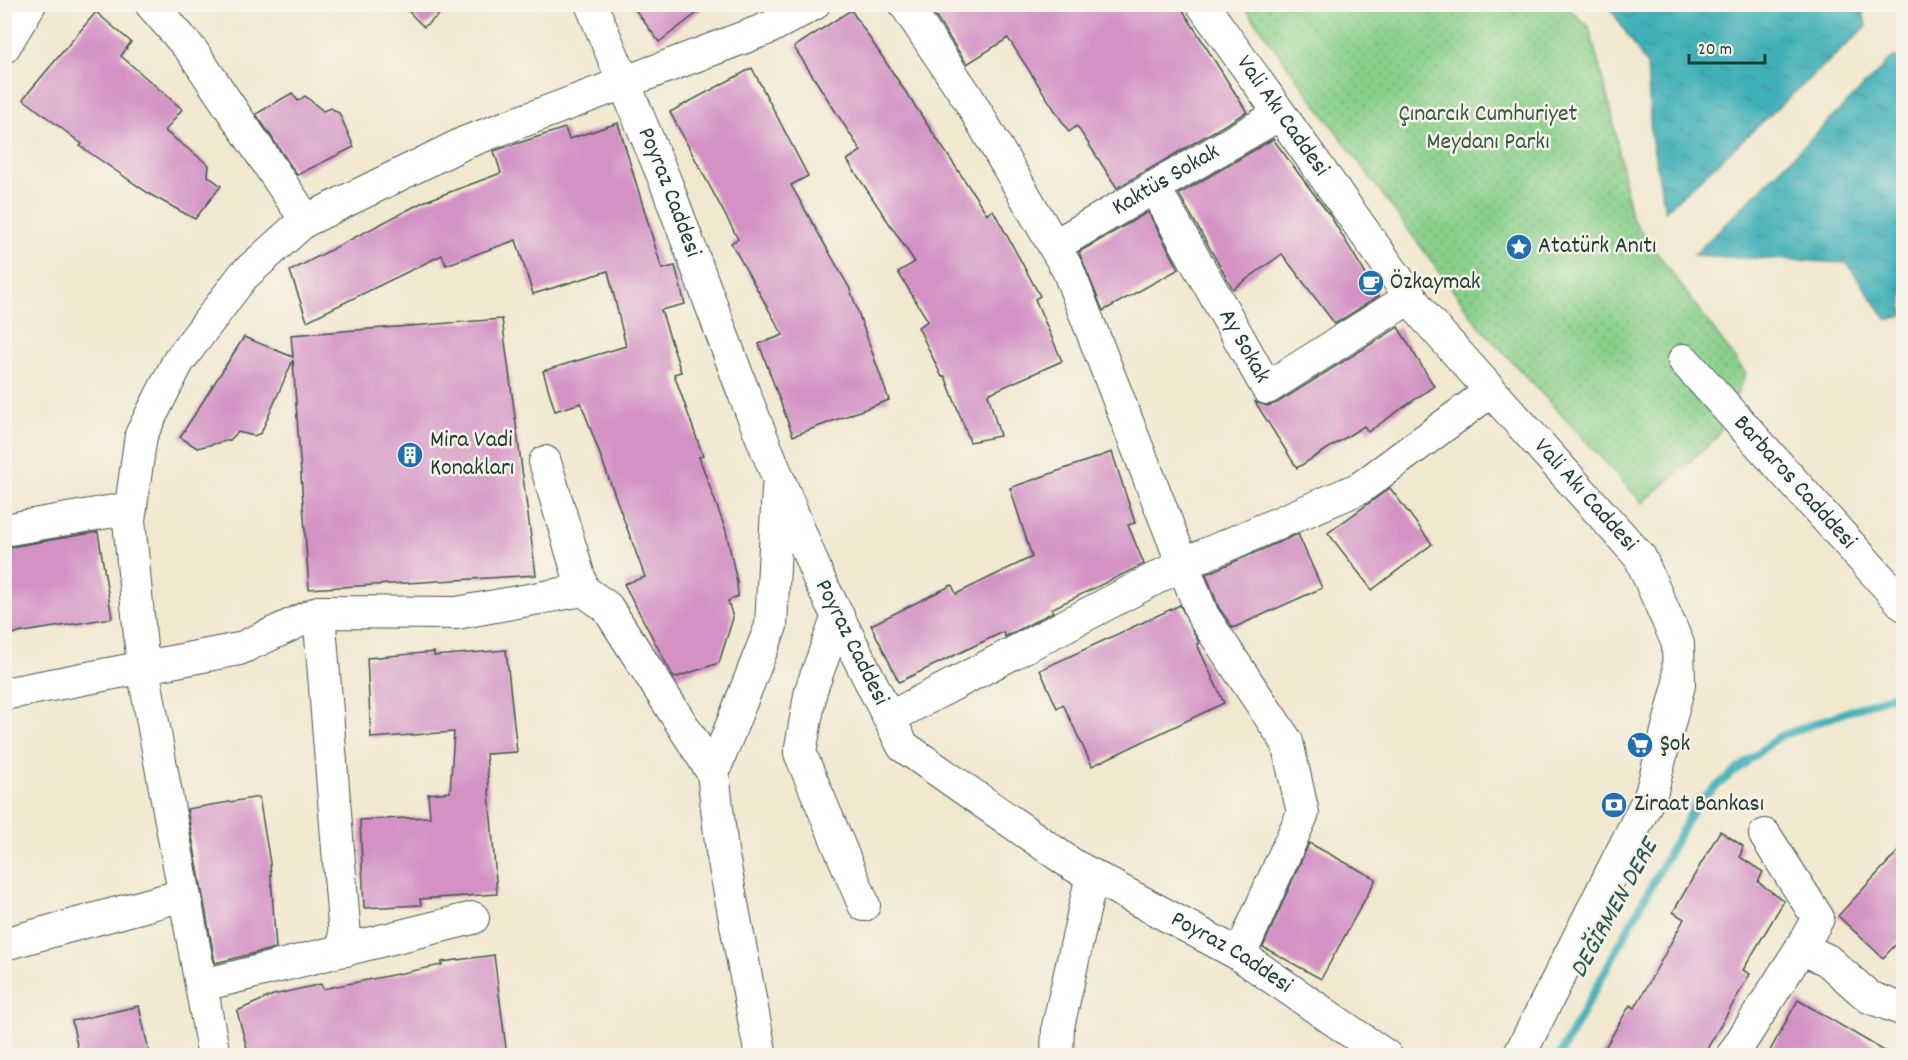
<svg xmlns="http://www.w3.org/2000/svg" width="1908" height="1060" font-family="Dekko,sans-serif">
	<defs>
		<pattern id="green-dots" width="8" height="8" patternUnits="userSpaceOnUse" patternTransform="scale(1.5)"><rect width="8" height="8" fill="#89d08b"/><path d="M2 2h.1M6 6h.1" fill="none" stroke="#6faa72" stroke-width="1.8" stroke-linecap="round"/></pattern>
		<pattern id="water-ripples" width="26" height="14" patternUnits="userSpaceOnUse" patternTransform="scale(1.5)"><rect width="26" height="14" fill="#3fb0b8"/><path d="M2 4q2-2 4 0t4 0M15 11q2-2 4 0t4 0" fill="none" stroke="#349096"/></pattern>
	</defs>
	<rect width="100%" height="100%" fill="#f7f3e8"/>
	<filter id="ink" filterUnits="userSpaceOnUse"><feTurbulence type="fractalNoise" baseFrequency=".0167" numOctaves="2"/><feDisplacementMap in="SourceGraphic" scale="12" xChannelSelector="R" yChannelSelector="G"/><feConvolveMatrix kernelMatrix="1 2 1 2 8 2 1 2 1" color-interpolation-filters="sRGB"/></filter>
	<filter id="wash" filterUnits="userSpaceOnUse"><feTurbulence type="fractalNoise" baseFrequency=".008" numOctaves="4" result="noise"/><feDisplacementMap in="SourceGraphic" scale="24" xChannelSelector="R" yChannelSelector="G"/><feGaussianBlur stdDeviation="1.35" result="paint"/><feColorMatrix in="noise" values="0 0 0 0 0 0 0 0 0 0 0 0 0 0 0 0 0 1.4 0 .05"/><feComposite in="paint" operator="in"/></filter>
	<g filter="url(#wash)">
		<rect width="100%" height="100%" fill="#f2e8d0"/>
		<path fill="url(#green-dots)" stroke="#548660" stroke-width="1.5" d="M1243 5H1565L1589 27 1612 115 1631 217 1746 374 1716 438 1643 503 1480 327Z"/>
		<g fill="url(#water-ripples)" stroke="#2f7676" stroke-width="1.5">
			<path d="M1608 5H1862L1866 27 1665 211 1651 136 1647 65Z"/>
			<path d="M1893 57H1904L1903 316 1887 320 1847 263 1694 255Z"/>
		</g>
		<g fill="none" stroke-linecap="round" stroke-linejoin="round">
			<path stroke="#3fb0b8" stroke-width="8" d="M1559 1056 1697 802 1778 737 1904 691"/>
		</g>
		<g id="blocks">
			<g fill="#d391c4">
				<path d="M401 4H452L424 27Z"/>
				<path d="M631 4H709L659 42Z"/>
				<path d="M927 4H1179L1247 112 1117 188 1077 126 1069 132 1008 38 967 64Z"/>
				<path d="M851 10 987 214 993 210 1040 296 1035 299 1062 361 988 394 1000 436 970 442 945 376 942 377 918 327 928 321 898 272 915 262 847 160 861 151 794 47Z"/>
				<path d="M96 12 131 42 121 56 182 109 165 131 209 165 208 176 221 186 195 219 151 195 80 146 82 144 23 99Z"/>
				<path d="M752 68 808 176 791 185 850 289 889 400 793 436 759 344 783 335 731 243 738 239 670 112Z"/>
				<path d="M292 93 298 101 305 96 323 111 331 108 339 113 354 147 297 175 256 114Z"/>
				<path d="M618 123 662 269 675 266 685 304 661 310 681 372 674 374 703 456 699 457 726 531 737 582 738 596 728 601 733 618 719 663 674 678 624 584 645 577 581 403 555 411 543 371 626 346 608 271 533 294 516 240 446 265 442 255 307 321 290 271 423 202 501 173 494 151 565 128 569 139Z"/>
				<path d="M1273 139 1331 217 1379 296 1335 324 1282 254 1233 289 1179 194Z"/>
				<path d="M1148 212 1179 269 1103 311 1079 252Z"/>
				<path d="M502 319 536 575 309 589 293 360 261 433 254 436 238 432 230 440 197 448 180 437 244 337 293 357 291 335Z"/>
				<path d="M1398 327 1434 386 1368 432 1364 426 1297 468 1255 402 1267 406 1277 403Z"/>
				<path d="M1112 452 1135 523 1128 525 1144 564 1051 609 1053 612 1005 637 1003 632 899 682 871 625 952 585 956 594 1032 557 1010 488Z"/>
				<path d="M1390 488 1432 544 1372 590 1328 533Z"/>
				<path d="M98 532 112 618 4 635V548Z"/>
				<path d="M1298 534 1322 588 1233 628 1219 608 1206 574Z"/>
				<path d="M1180 605 1199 643 1197 644 1224 703 1092 766 1063 704 1057 708 1040 670Z"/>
				<path d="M506 650 517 752 486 754 497 894 420 899 421 905 364 908 360 820 430 817 428 794 450 792 454 732 371 738 367 658 434 652V656Z"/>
				<path d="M259 797 270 863 276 948 215 963 187 809Z"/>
				<path d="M1720 831 1743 846 1740 857 1763 872 1758 882 1784 901 1743 970 1750 974 1703 1056H1600L1630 1005 1635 1008 1684 919 1673 912Z"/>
				<path d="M1309 843 1376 879 1321 979 1263 947Z"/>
				<path d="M1904 845V936L1883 958 1838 916Z"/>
				<path d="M494 955 507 1056H249L237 1011 273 995 321 984 323 989 442 965V962Z"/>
				<path d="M1798 1000 1893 1056H1767Z"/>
				<path d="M139 1006 150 1056H79L72 1021Z"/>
			</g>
		</g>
	</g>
	<g filter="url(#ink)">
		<use href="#blocks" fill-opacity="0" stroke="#3f574b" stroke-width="1.5"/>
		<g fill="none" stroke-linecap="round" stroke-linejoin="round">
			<defs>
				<g id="minor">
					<path d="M151 4 192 51 306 220"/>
					<path id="s1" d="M591 4 666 183 743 391 819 579 903 746 1073 865 1240 955 1386 1056"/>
					<path d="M905 4 968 98 1068 270 1203 616 1287 742 1303 813 1240 955"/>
					<path id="s2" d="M1202 4 1424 316 1640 557 1678 644 1679 685 1651 794 1519 1056"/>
					<path d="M4 47 30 4"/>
					<path id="s3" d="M1154 187 1267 388 1411 297"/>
					<path id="s4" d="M1054 246 1280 114"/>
					<path id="s5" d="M1684 360 1904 605"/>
					<path d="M545 462 583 590 607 607 713 773"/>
					<path d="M4 530 131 508"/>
					<path d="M319 612 346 950"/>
					<path d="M838 616 811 690 800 753 864 905"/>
					<path d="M4 694 239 649 319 612 457 613 583 590"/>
					<path d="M889 718 1183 564 1360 488 1491 391"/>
					<path d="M1765 835 1818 918 1801 948 1827 960 1869 997 1904 1010"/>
					<path d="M4 944 184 895"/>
					<path d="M203 985 473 918"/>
					<path d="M214 1056 143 668 129 520 141 435 178 362 243 276 303 222 464 143 769 28 814 4"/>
					<path d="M761 1056 722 851 713 773 771 626 778 488"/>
					<path d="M1057 1056 1058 1027 1092 875"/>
					<path d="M1732 1056 1801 948"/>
				</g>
			</defs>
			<use href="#minor" stroke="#3f574b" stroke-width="34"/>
			<use href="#minor" stroke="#fff" stroke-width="32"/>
		</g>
	</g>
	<defs>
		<symbol id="sight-disc" viewBox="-11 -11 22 22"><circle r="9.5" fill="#1f6fb2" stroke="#f7f3e8"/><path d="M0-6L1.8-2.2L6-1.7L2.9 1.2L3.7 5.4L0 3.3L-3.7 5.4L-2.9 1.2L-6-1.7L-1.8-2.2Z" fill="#fff"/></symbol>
		<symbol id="cafe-disc" viewBox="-11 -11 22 22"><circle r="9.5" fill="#1f6fb2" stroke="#f7f3e8"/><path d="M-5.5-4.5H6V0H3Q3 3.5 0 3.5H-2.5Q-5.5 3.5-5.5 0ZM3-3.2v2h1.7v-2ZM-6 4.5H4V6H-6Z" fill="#fff"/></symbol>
		<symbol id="building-disc" viewBox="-11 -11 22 22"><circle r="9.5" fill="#1f6fb2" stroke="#f7f3e8"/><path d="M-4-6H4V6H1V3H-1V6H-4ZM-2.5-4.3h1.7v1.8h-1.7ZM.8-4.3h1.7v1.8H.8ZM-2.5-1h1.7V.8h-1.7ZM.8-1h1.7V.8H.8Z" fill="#fff"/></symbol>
		<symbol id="supermarket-disc" viewBox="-11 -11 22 22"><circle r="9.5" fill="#1f6fb2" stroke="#f7f3e8"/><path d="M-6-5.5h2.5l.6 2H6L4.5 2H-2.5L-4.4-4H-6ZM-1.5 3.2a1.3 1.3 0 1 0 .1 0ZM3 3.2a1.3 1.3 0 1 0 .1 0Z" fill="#fff"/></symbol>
		<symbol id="bank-disc" viewBox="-11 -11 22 22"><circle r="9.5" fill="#1f6fb2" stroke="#f7f3e8"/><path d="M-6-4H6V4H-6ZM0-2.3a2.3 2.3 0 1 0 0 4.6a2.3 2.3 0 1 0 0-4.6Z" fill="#fff"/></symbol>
	</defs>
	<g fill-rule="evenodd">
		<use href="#sight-disc" x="1504" y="232" width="30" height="30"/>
		<use href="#cafe-disc" x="1356" y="268" width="30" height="30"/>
		<use href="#building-disc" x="395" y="440" width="30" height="30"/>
		<use href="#supermarket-disc" x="1625" y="730" width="30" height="30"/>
		<use href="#bank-disc" x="1599" y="790" width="30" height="30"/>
	</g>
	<g text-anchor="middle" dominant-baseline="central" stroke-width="5" stroke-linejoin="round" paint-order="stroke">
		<g font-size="24" fill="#345a45" stroke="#f7f3e8">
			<text x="1488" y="115">Çınarcık Cumhuriyet<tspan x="1488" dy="28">Meydanı Parkı</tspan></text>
		</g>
		<g font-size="24" fill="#1f3d34" stroke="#f7f3e8">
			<text stroke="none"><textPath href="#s2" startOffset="138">Vali Akı Caddesi</textPath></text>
			<text stroke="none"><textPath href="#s4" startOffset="130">Kaktüs Sokak</textPath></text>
			<text stroke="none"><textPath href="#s1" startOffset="204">Poyraz Caddesi</textPath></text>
			<text stroke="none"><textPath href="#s3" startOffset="183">Ay Sokak</textPath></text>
			<text stroke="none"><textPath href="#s5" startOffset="165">Barbaros Cadddesi</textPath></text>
			<text stroke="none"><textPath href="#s2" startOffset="624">Vali Akı Caddesi</textPath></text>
			<text stroke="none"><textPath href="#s1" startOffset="690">Poyraz Caddesi</textPath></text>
			<text stroke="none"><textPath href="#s1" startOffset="1194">Poyraz Caddesi</textPath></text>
		</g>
		<g font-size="24" fill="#1f3d34" stroke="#f7f3e8" text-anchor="start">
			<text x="1538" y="247">Atatürk Anıtı</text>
			<text x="1390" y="283">Özkaymak</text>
			<text x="430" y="441">Mira Vadi<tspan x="430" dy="28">Konakları</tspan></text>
			<text x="1660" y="745">Şok</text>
			<text x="1634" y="805">Ziraat Bankası</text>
		</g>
		<g font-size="26" font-style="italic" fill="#275a55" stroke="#f7f3e8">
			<text transform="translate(1615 909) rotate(-61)">DEĞİRMEN DERE</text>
		</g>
	</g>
	<rect width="1908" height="1060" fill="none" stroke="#f7f3e8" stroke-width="24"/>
	<path d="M1689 54v9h76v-9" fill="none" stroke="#1f3d34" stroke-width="3"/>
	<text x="1698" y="54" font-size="18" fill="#1f3d34" stroke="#f7f3e8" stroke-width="4.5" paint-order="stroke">20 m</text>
</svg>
